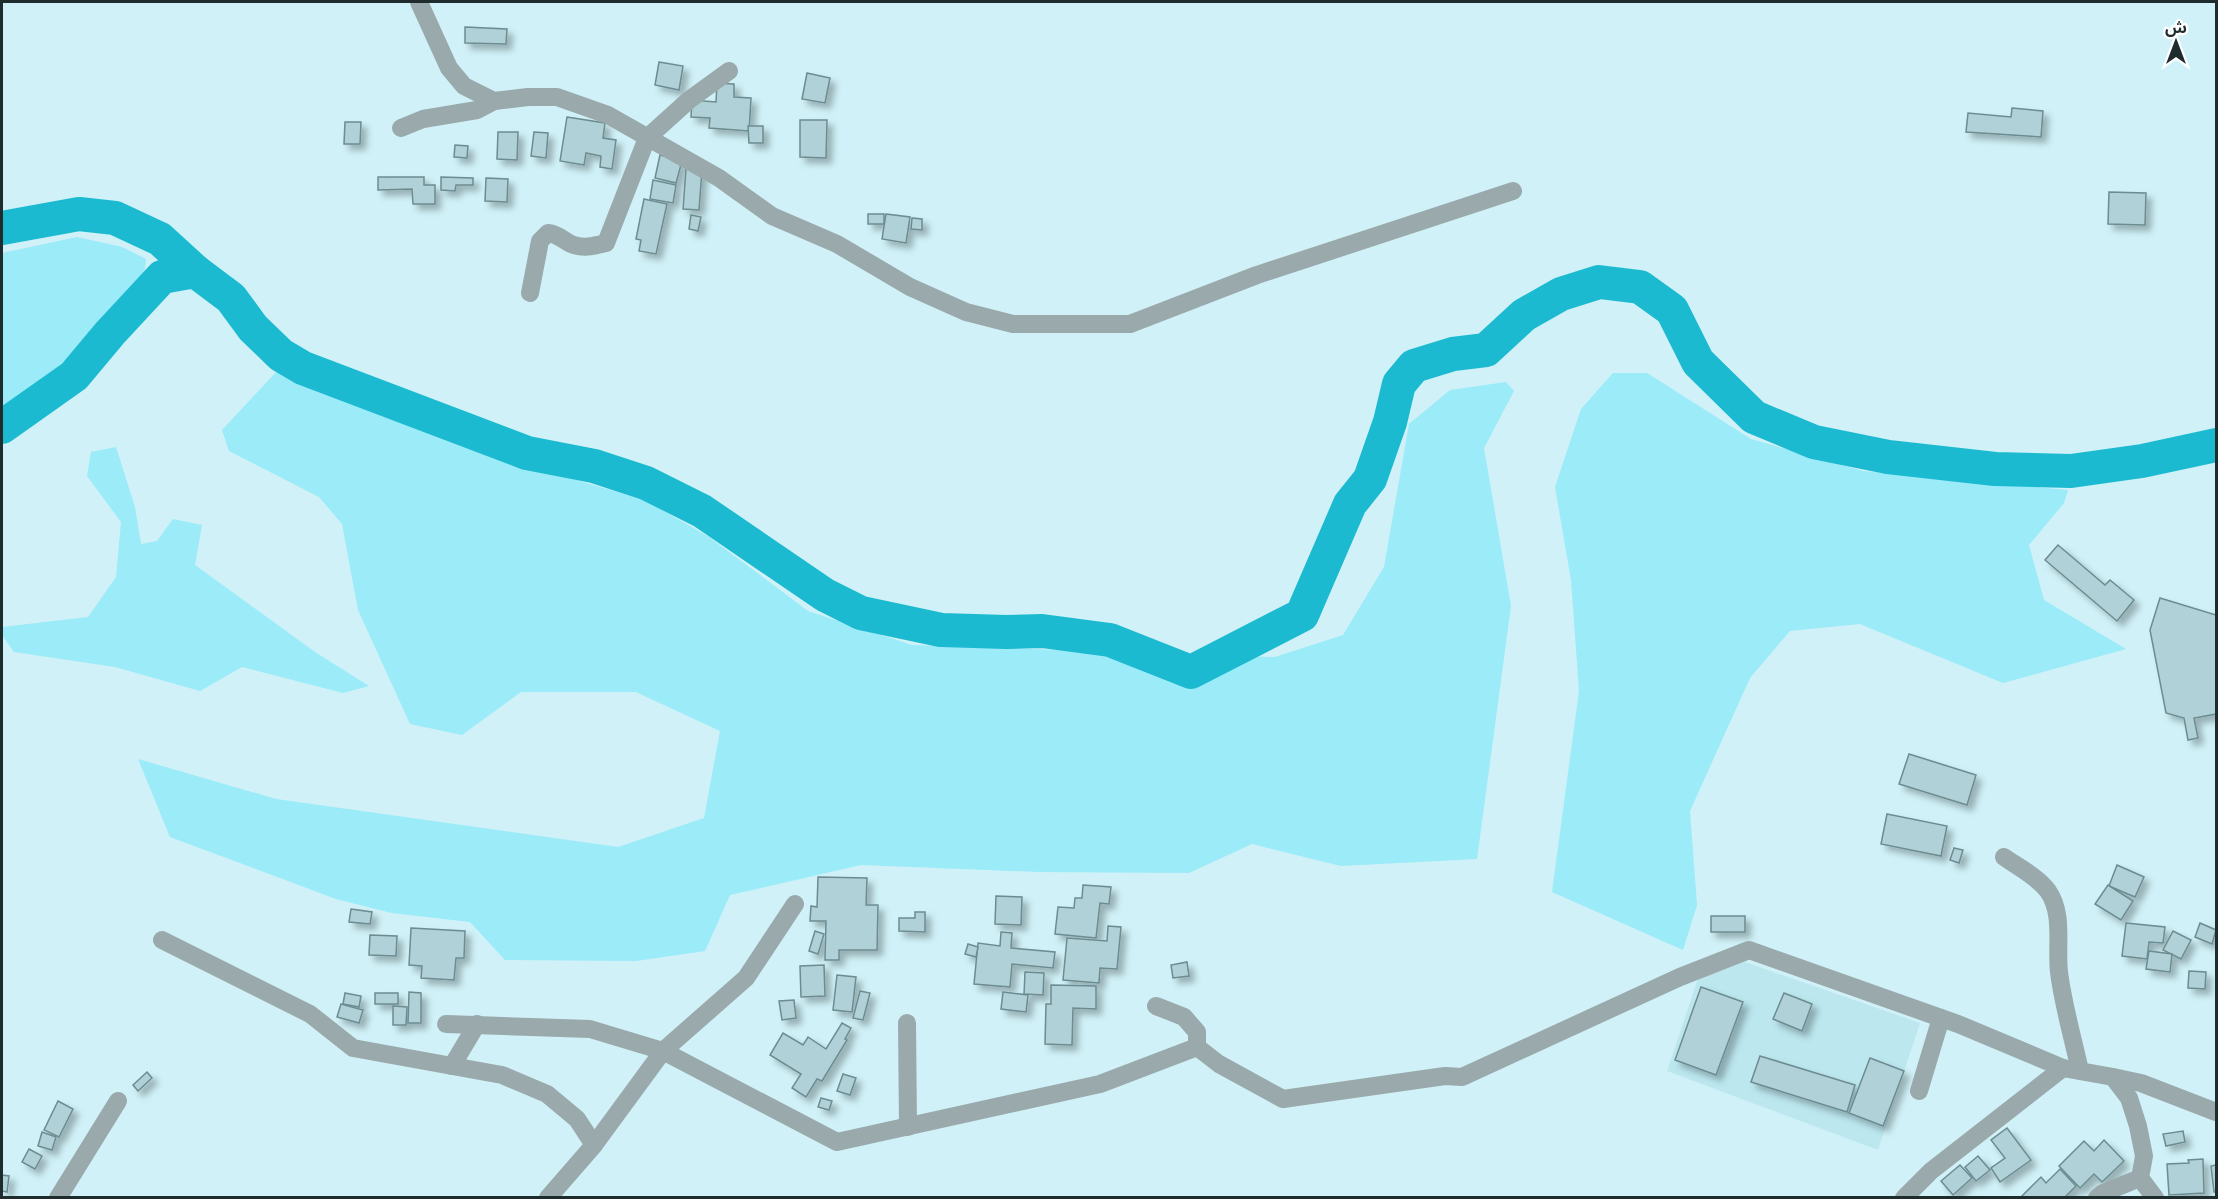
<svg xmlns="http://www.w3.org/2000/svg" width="2218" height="1199" font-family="'Varela Round','Noto Sans Arabic',sans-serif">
	<defs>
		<filter id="shadow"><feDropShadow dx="5.5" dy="5.5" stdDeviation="3" flood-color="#0004"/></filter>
	</defs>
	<rect width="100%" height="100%" fill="#cff1f7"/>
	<path fill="#bce7ef" d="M1745 962 1920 1023 1878 1150 1667 1071 1698 979Z"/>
	<g fill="#9bebf9">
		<path d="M77 237 122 247 146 259 145 269 127 306 66 374 2 419V253Z"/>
		<path d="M279 369 511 461 645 500 709 537 808 611 912 645 1275 657 1343 635 1384 567 1409 424 1450 390 1506 382 1514 391 1484 448 1511 606 1477 859 1341 866 1252 844 1189 873 1039 872 861 865 730 895 705 951 636 961 505 960 470 922 392 913 336 899 170 837 138 759 276 799 618 847 704 818 720 731 636 692H521L462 735 410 724 358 610 342 524 319 497 229 451 222 430Z"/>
		<path d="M1613 373H1647L1751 439 1863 471 2068 490 2064 503 2029 545 2044 600 2126 649 2003 683 1860 624 1790 631 1750 678 1690 811 1697 905 1683 950 1552 892 1579 691 1571 580 1555 487 1581 409Z"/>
		<path d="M116 447 135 507 141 544 157 541 173 519 202 525 195 565 315 652 369 686 343 693 242 667 200 691 115 667 14 652 2 635V627L88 617 116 577 121 522 87 476 91 452Z"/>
	</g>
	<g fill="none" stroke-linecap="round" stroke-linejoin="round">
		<g stroke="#1bbad0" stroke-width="34">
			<path d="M2 228 79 214 115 218 160 239 195 271"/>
			<path d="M2 427 74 376 110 333 162 277 195 271 231 298 253 328 281 355 303 368 527 453 594 466 646 483 702 511 825 595 861 613 941 630 1006 632 1042 631 1110 640 1191 672 1302 615 1350 504 1370 479 1390 422 1399 384 1414 366 1453 354 1486 350 1524 315 1561 294 1599 282 1640 287 1672 310 1698 362 1754 417 1814 442 1888 457 1995 469 2071 471 2142 461 2216 445"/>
		</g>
	</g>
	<g fill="#b0d1d7" stroke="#6c8c91" stroke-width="1.5" filter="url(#shadow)">
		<path d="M465 27 507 29 506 44 465 43Z"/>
		<path d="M659 62 683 66 679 90 655 85Z"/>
		<path d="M807 73 830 78 825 103 802 99Z"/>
		<path d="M717 83 734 84V97L751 98 749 131 709 128 710 118 691 117 692 100 716 102Z"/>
		<path d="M2012 108 2043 111 2041 137 1966 132 1968 113 2011 117Z"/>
		<path d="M567 117 605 123 603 138 616 140 612 169 600 167 601 156 586 153 584 165 560 161Z"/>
		<path d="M800 120H827L826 158 800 157Z"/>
		<path d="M345 122H361L360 144H344Z"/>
		<path d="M748 126H763V143H749Z"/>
		<path d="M498 132H518L517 160 497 159Z"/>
		<path d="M534 132 548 133 546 158 531 156Z"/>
		<path d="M455 145 468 146 467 158 454 157Z"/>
		<path d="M660 155 682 161 676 183 655 178Z"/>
		<path d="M686 169 702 170 699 210 683 209Z"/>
		<path d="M378 177H424V185H435V204H413L412 189 378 190Z"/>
		<path d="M441 177 473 178V185H456L455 191 441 190Z"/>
		<path d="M486 178 508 179 507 202 485 201Z"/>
		<path d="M653 180 676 185 673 203 650 199Z"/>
		<path d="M2109 192 2146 193 2145 225 2108 224Z"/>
		<path d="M644 199 667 204 656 254 639 251 641 240 636 239Z"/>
		<rect x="868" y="214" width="16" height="10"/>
		<path d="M886 214 910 217 906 243 882 239Z"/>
		<path d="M691 215 701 217 698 231 689 229Z"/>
		<path d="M912 218 922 219V230L911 229Z"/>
		<path d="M2058 545 2105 585 2110 580 2134 600 2117 621 2045 560Z"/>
		<path d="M2160 598 2216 615V714L2194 718 2198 738 2188 740 2184 718 2166 713 2150 630Z"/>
		<path d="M1909 754 1976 775 1967 805 1899 784Z"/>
		<path d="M1887 814 1947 826 1941 856 1881 844Z"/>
		<path d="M1954 848 1963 850 1959 863 1950 860Z"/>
		<path d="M2117 865 2144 877 2135 897 2109 886Z"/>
		<path d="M818 877 867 878 866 905H878L877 950H839V960H825L826 921H810L811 906 817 907Z"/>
		<path d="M1083 885 1111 887 1109 904 1100 903 1096 938 1055 934 1058 907 1074 908 1075 898H1082Z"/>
		<path d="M2108 885 2133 901 2121 920 2095 904Z"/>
		<path d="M996 896 1022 897 1021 925 995 924Z"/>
		<path d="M351 909 372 912 370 924 349 922Z"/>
		<path d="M915 912H925V932L899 931V918H915Z"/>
		<rect x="1711" y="916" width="34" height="16"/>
		<path d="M2126 923 2165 927 2163 943 2149 942 2147 959 2122 956Z"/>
		<path d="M2200 923 2216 930 2212 944 2195 937Z"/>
		<path d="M1108 926 1121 927 1117 969 1100 968 1099 983 1063 980 1067 938 1107 941Z"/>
		<path d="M411 928 465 931 464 958H456L454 980 421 978 422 966 409 965Z"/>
		<path d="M815 931 824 934 818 954 809 951Z"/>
		<path d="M2173 931 2191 940 2181 959 2163 950Z"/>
		<path d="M1001 932 1012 933 1011 948 1055 952 1053 968 1012 964 1010 987 974 984 978 943 1000 946Z"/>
		<path d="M370 935 397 936 396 956 369 955Z"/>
		<path d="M968 944 978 947 976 957 965 954Z"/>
		<path d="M2149 951 2172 954 2170 972 2146 969Z"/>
		<path d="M1187 962 1189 976 1173 978 1171 965Z"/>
		<path d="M824 965 825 996 801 997 800 966Z"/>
		<path d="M2189 971 2206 972 2205 989 2188 988Z"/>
		<path d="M1025 972 1044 973 1043 995 1024 994Z"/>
		<path d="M837 975 856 977 852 1012 833 1010Z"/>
		<path d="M1051 985 1096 986V1009L1073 1008 1072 1045 1045 1044 1046 1004H1051Z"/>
		<path d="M1701 987 1743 1002 1716 1075 1675 1060Z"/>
		<path d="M860 991 870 993 863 1020 853 1018Z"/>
		<path d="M409 992 421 993V1023H408Z"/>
		<path d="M1003 992 1028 995 1026 1012 1001 1009Z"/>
		<path d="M345 993 361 996 359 1007 343 1004Z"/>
		<rect x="375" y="993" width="23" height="11"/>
		<path d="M1784 993 1812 1004 1802 1031 1773 1019Z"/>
		<path d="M794 1000 796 1018 782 1020 779 1001Z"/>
		<path d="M341 1004 363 1010 359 1023 337 1017Z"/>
		<path d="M393 1006 407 1007 406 1025H393Z"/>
		<path d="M842 1023 851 1028 845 1039 847 1040 822 1081 817 1079 806 1097 792 1088 801 1074 770 1055 783 1033 803 1045 808 1037 826 1049Z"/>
		<path d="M1760 1056 1855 1085 1847 1112 1751 1082Z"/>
		<path d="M1870 1058 1904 1071 1883 1126 1849 1113Z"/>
		<path d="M147 1072 152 1078 138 1091 133 1085Z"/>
		<path d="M843 1074 856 1078 850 1095 837 1091Z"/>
		<path d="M821 1098 832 1101 829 1110 818 1107Z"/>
		<path d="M58 1101 73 1109 59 1137 44 1130Z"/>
		<path d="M2007 1128 2031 1160 2000 1182 1991 1168 2005 1158 1991 1140Z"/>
		<path d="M2183 1131 2185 1142 2166 1146 2163 1134Z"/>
		<path d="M42 1132 56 1137 52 1150 38 1146Z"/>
		<path d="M2104 1140 2124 1161 2102 1182 2094 1174 2080 1188 2059 1166 2084 1141 2094 1151Z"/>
		<path d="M29 1149 42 1156 35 1169 22 1162Z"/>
		<path d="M1978 1156 1990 1170 1976 1181 1965 1167Z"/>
		<path d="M2203 1159 2204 1193 2169 1195 2167 1164 2189 1163 2188 1160Z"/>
		<path d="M1960 1165 1972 1178 1953 1195 1941 1181Z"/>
		<path d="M2216 1165V1192H2214L2211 1166Z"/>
		<path d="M2060 1169 2076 1186 2064 1198H2023L2022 1196 2041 1177 2046 1183Z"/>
		<path d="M2 1175 9 1176 7 1192 2 1191Z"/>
	</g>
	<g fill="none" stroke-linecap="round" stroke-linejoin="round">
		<g stroke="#9aa9ab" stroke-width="18">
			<path d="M419 2 449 68 464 86 494 101 528 97H557L608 115 719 178 772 216 837 244 910 287 966 312 1013 324H1130L1257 275 1513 191"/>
			<path d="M401 128 423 119 477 110 494 101"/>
			<path d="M530 293 540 241 548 233C558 234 563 240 571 244 583 249 594 246 606 243L647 138 689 100 729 71"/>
			<path d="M2004 857C2018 867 2038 877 2048 891 2064 914 2056 945 2059 972 2063 1005 2073 1038 2080 1071"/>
			<path d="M162 940 310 1014 353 1048 502 1075 547 1094 577 1119 594 1145"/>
			<path d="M1156 1006 1184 1017 1197 1032V1047"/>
			<path d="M907 1023 908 1127"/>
			<path d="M446 1024 590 1029 663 1051 837 1142 1100 1084 1197 1047"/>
			<path d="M1197 1047 1219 1064 1283 1099 1445 1076 1462 1077 1680 977 1749 950 1958 1024 2063 1068 2113 1077 2129 1098 2138 1126 2144 1156 2140 1178 2155 1198"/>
			<path d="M452 1066 477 1024"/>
			<path d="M2113 1077 2141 1083 2216 1112"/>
			<path d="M1919 1091 1941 1018"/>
			<path d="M58 1198 118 1101"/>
			<path d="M548 1198 594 1145 663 1051 746 978 795 904"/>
			<path d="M1904 1198 1931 1171 2063 1068"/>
			<path d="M2097 1198 2103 1193 2140 1178"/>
		</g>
	</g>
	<rect width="2218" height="1199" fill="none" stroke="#1f2c2e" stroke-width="6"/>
	<g transform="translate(2176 42)" stroke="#ffffff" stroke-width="4.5" paint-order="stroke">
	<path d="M0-4.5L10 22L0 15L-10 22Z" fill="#1f2c2e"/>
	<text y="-9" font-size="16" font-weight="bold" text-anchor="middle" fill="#1f2c2e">ش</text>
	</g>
</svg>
